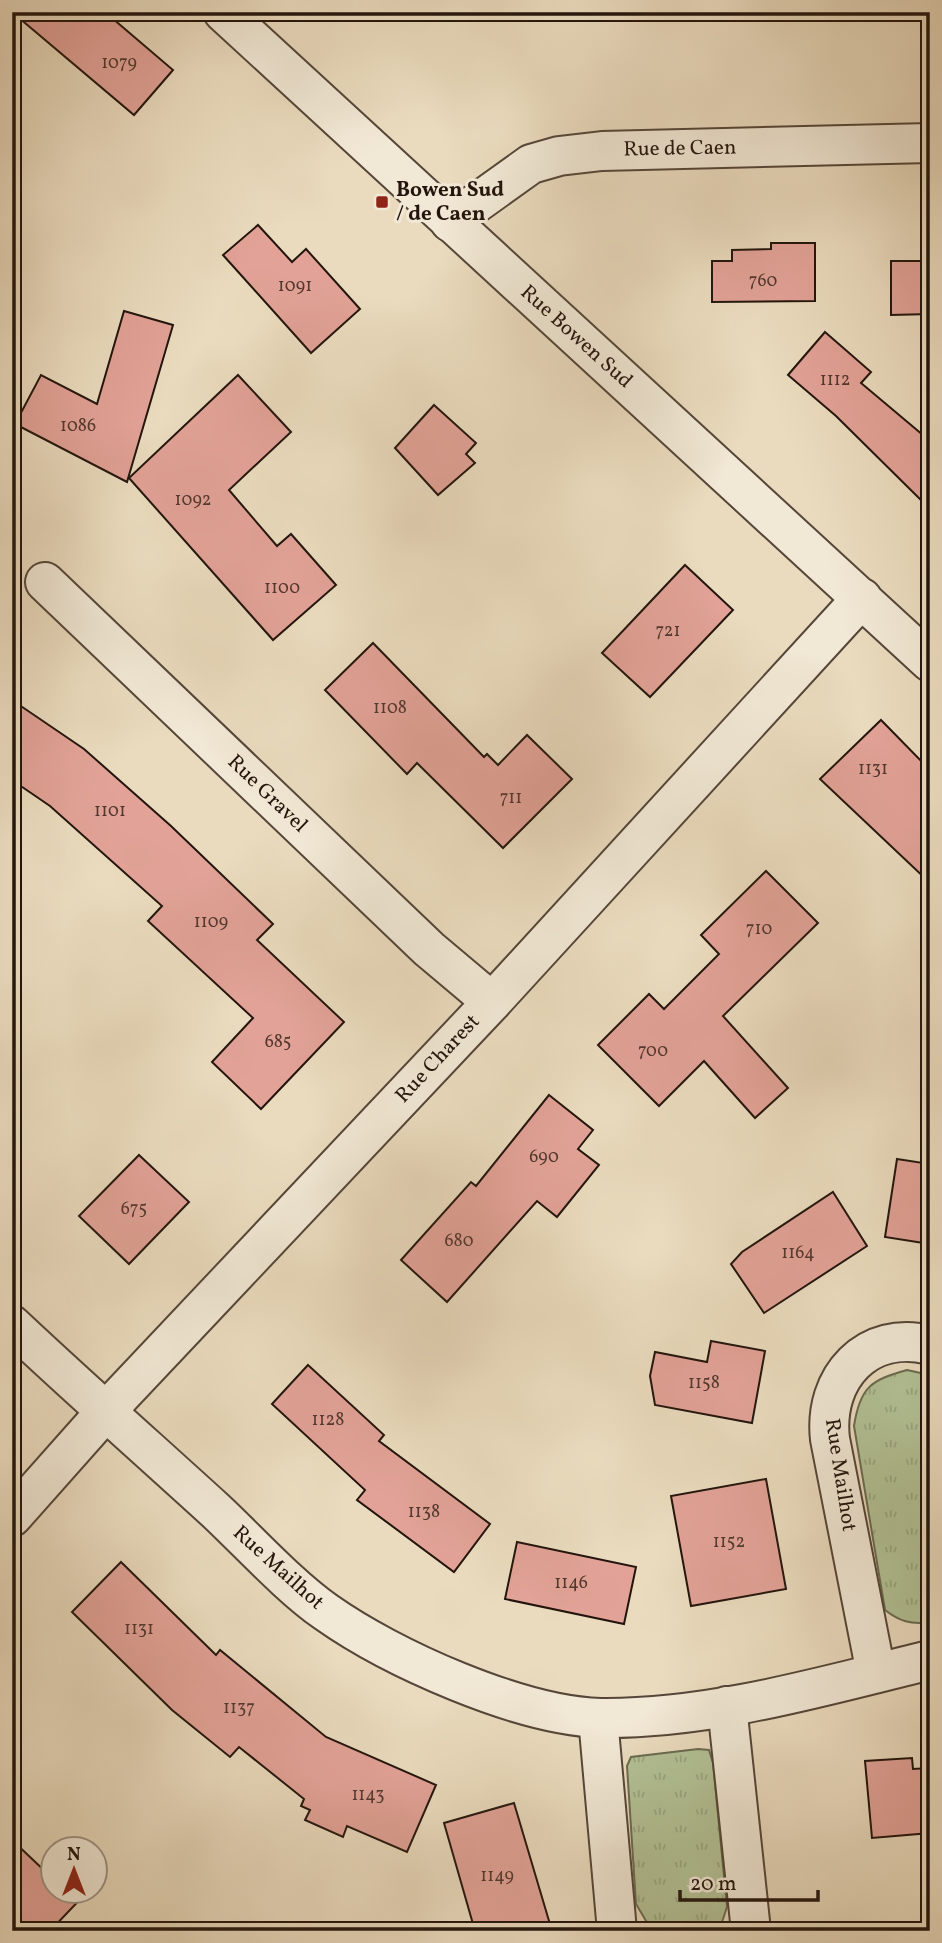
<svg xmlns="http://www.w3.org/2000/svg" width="942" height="1943" font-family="Vollkorn,serif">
	<defs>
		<pattern id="grass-tufts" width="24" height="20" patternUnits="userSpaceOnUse" patternTransform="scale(1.75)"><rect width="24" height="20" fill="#b2c195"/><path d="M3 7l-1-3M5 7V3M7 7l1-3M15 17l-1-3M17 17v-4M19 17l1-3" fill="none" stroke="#99a57f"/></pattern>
	</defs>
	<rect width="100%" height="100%" fill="#eadbbe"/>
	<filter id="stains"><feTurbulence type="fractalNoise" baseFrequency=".00286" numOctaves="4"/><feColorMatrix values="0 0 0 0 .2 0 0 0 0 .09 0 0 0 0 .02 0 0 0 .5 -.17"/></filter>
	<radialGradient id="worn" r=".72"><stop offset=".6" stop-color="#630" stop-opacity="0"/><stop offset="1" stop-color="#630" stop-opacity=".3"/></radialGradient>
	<g fill="url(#grass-tufts)" stroke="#6a6b51" stroke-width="2">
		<path d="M907 1370 930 1375V1622C911 1625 899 1621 885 1610L854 1426C860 1387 871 1380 907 1370Z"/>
		<path d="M698 1749 709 1750 713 1763 727 1907 722 1922 714 1931H652L636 1904 627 1766 631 1757Z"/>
	</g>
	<g fill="#e2a297" stroke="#23150d" stroke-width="2">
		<path d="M12 12H105L173 70 134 115Z"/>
		<path d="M258 225 292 262 306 249 360 309 311 353 223 255Z"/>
		<path d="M771 243H815V301L712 302V261H732V250L771 249Z"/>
		<path d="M891 261H930V314L891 315Z"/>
		<path d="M124 311 173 325 127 482 15 424 41 375 97 404Z"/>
		<path d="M825 332 871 372 861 383 930 441V509L836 416 788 375Z"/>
		<path d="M238 375 291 432 229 490 277 546 291 534 336 585 273 640 129 478Z"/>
		<path d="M434 405 476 443 466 454 475 463 438 495 395 448Z"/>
		<path d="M685 565 733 610 650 697 602 653Z"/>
		<path d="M373 643 484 757 487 754 498 765 527 735 572 779 503 848 417 763 407 774 325 690Z"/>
		<path d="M12 700 84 749 171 826 273 924 257 940 344 1022 261 1109 212 1062 253 1018 148 921 162 906 50 806 12 780Z"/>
		<path d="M881 720 930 770V883L820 779Z"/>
		<path d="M766 871 818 923 723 1016 788 1088 755 1118 704 1061 659 1106 598 1045 649 994 664 1009 719 954 701 935Z"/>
		<path d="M549 1095 593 1130 578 1149 599 1165 557 1217 537 1201 447 1302 401 1260 471 1182 476 1186Z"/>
		<path d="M139 1155 189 1202 129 1264 79 1216Z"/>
		<path d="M897 1159 930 1164V1244L885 1237Z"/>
		<path d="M833 1192 867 1246 764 1313 731 1264 742 1252Z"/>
		<path d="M711 1341 765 1351 752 1423 655 1405 650 1376 655 1352 707 1362Z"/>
		<path d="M308 1365 384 1435 379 1441 490 1524 454 1572 357 1500 365 1490 272 1404Z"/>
		<path d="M766 1479 786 1589 691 1606 671 1496Z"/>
		<path d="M517 1542 636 1567 624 1624 505 1599Z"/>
		<path d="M121 1562 216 1655 220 1650 326 1737 436 1785 407 1852 347 1826 343 1837 305 1820 310 1810 301 1806 304 1799 239 1747 230 1757 172 1710 72 1612Z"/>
		<path d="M912 1758 913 1769 930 1768V1833L872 1838 865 1761Z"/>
		<path d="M514 1803 552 1931H475L444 1823Z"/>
		<path d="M12 1840 48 1874 52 1869V1891H88L50 1931H12Z"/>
	</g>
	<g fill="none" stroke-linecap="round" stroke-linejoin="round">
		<defs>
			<g id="minor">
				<path d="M223 12 930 662"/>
				<path d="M450 222 531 164 559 156 602 151 930 143"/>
				<path d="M45 582 429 949 492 1002"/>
				<path d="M12 1325C79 1388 148 1449 216 1511 249 1542 290 1587 326 1612 391 1658 520 1716 601 1718 712 1719 823 1686 930 1660"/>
				<path d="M12 1517 107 1410 492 1002 862 598"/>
				<path d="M876 1673 830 1439C823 1378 867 1329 930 1345"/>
				<path d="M727 1706 751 1931"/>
				<path d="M598 1718 617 1931"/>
			</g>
		</defs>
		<use href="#minor" stroke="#554639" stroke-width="42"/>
		<use href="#minor" stroke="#f1e8d5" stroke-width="38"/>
	</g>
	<rect fill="#8f2418" stroke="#f1e8d5" stroke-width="2.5" x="375" y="195" width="14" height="14" rx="3.5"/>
	<g text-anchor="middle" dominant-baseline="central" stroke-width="6" stroke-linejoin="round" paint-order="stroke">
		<g font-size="18" fill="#533830">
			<text x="119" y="63">1079</text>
			<text x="763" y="281">760</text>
			<text x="295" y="286">1091</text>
			<text x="835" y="380">1112</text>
			<text x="78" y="426">1086</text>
			<text x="193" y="500">1092</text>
			<text x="282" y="588">1100</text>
			<text x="668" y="631">721</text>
			<text x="390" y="708">1108</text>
			<text x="873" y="769">1131</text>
			<text x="511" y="798">711</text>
			<text x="110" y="811">1101</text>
			<text x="211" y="922">1109</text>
			<text x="759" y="929">710</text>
			<text x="278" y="1042">685</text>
			<text x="653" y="1051">700</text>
			<text x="544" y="1157">690</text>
			<text x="134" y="1209">675</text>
			<text x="459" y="1241">680</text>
			<text x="798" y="1253">1164</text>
			<text x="704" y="1383">1158</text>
			<text x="328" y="1420">1128</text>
			<text x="424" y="1512">1138</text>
			<text x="729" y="1542">1152</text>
			<text x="571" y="1583">1146</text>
			<text x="139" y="1629">1131</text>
			<text x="239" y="1708">1137</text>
			<text x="368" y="1795">1143</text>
			<text x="497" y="1876">1149</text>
		</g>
		<g font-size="21" fill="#23150d" stroke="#f1e8d5">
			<text transform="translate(680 149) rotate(-1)">Rue de Caen</text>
			<text transform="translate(576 337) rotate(42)">Rue Bowen Sud</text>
			<text transform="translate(267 794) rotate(44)">Rue Gravel</text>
			<text transform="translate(438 1059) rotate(-47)">Rue Charest</text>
			<text transform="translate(840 1475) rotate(81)">Rue Mailhot</text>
			<text transform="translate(278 1568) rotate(42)">Rue Mailhot</text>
		</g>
		<g font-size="21" font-weight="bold" fill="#23150d" stroke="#f1e8d5" text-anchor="start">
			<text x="396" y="190">Bowen Sud<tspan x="396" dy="24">/ de Caen</tspan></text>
		</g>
	</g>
	<rect width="942" height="1943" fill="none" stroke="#eadbbe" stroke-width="42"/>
	<rect x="14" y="14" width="914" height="1915" fill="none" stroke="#23150d" stroke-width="3.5"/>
	<rect x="21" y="21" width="900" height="1901" fill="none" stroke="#23150d" stroke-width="2"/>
	<g transform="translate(74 1870)"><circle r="33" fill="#f1e8d5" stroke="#9f9485" stroke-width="2"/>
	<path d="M0-5L12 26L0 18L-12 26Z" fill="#8f2418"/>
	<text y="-10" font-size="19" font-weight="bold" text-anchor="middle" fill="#23150d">N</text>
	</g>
	<path d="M680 1890v10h138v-10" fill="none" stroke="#23150d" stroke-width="3.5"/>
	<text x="690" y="1890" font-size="21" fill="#23150d" stroke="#f1e8d5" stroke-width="5" paint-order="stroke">20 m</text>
	<rect width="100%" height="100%" filter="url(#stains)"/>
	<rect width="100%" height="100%" fill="url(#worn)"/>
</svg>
